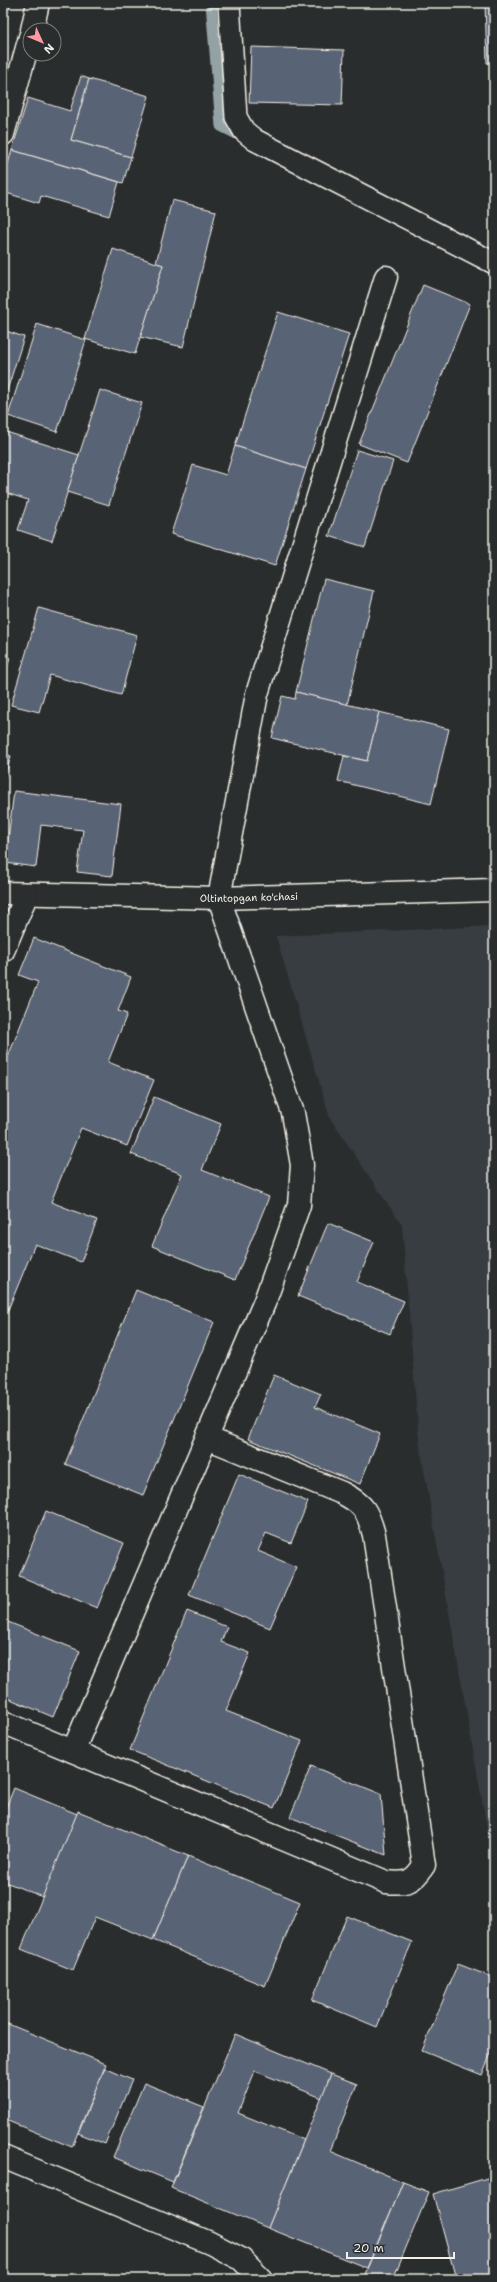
<svg xmlns="http://www.w3.org/2000/svg" width="497" height="2282" font-family="'Shantell Sans',sans-serif">
	<rect width="100%" height="100%" fill="#2a2d2e"/>
	<filter id="ink" filterUnits="userSpaceOnUse"><feTurbulence type="fractalNoise" baseFrequency=".025" numOctaves="2"/><feDisplacementMap in="SourceGraphic" scale="8" xChannelSelector="R" yChannelSelector="G"/><feConvolveMatrix kernelMatrix="1 2 1 2 8 2 1 2 1" color-interpolation-filters="sRGB"/></filter>
	<g filter="url(#ink)">
		<path fill="#383d43" d="M494 926V1869L419 1441 402 1225 330 1118 276 936Z"/>
		<g fill="none" stroke-linecap="round" stroke-linejoin="round">
			<path stroke="#95a2a5" stroke-width="11" d="M211 3 221 126 245 138"/>
		</g>
		<g fill="#596374" stroke="#f4f1e8">
			<path d="M3 3H10L9 7 3 6Z"/>
			<path d="M485 3H494V63H487Z"/>
			<path d="M3 6 9 7 3 37Z"/>
			<path d="M251 47 344 50 342 105 249 103Z"/>
			<path d="M81 76 89 79 71 140 131 157 123 183 12 150 28 98 70 111Z"/>
			<path d="M89 79 149 96 131 157 71 140Z"/>
			<path d="M12 150 119 182 109 216 41 196 39 203 3 192V181Z"/>
			<path d="M172 200 216 211 183 347 140 337 163 265 156 263Z"/>
			<path d="M113 249 163 265 135 354 85 339Z"/>
			<path d="M423 285 470 304 407 463 359 444Z"/>
			<path d="M278 312 349 334 306 469 235 446Z"/>
			<path d="M37 324 86 340 57 432 8 416Z"/>
			<path d="M3 330 24 337 3 403Z"/>
			<path d="M100 390 142 403 109 505 67 492Z"/>
			<path d="M3 431 79 455 52 541 18 530 28 500 3 492Z"/>
			<path d="M235 446 306 469 275 566 171 534 193 465 226 475Z"/>
			<path d="M357 450 393 461 365 547 329 536Z"/>
			<path d="M324 579 374 591 347 705 296 692Z"/>
			<path d="M39 608 137 635 121 695 50 675 39 712 11 705Z"/>
			<path d="M3 656 10 658 3 681Z"/>
			<path d="M296 692 379 712 367 761 272 738 282 696 295 699Z"/>
			<path d="M379 712 449 729 431 804 338 781 344 756 367 761Z"/>
			<path d="M3 754 11 756 3 783Z"/>
			<path d="M14 791 121 804 112 876 77 872 83 830 41 825 36 867 5 863Z"/>
			<path d="M34 938 131 977 118 1011 127 1014 108 1062 154 1080 127 1146 81 1128 51 1202 97 1220 81 1262 35 1244 3 1322V1069L38 982 19 975Z"/>
			<path d="M154 1097 221 1124 202 1170 269 1197 235 1280 152 1246 182 1174 131 1154Z"/>
			<path d="M328 1223 374 1242 357 1282 404 1301 390 1334 298 1296Z"/>
			<path d="M136 1290 214 1322 143 1495 65 1464Z"/>
			<path d="M274 1375 321 1394 315 1407 380 1434 360 1484 248 1439Z"/>
			<path d="M239 1474 308 1502 291 1543 266 1533 258 1551 296 1567 270 1628 189 1595Z"/>
			<path d="M46 1511 124 1543 97 1608 19 1576Z"/>
			<path d="M187 1611 227 1627 221 1642 250 1653 226 1711 302 1741 274 1808 130 1750Z"/>
			<path d="M3 1620 80 1651 53 1717 3 1696Z"/>
			<path d="M311 1766 381 1794 386 1855 290 1817Z"/>
			<path d="M14 1788 77 1814 43 1897 3 1881V1815Z"/>
			<path d="M78 1811 188 1856 153 1940 95 1917 73 1970 21 1949Z"/>
			<path d="M188 1856 300 1902 265 1986 153 1940Z"/>
			<path d="M347 1916 412 1942 377 2027 312 2000Z"/>
			<path d="M458 1964 494 1978V2046L482 2075 422 2051Z"/>
			<path d="M3 2022 106 2064 72 2147 3 2119Z"/>
			<path d="M235 2034 331 2074 322 2098 255 2071 238 2113 304 2140 268 2228 171 2188Z"/>
			<path d="M105 2068 132 2080 105 2144 78 2133Z"/>
			<path d="M331 2074 357 2084 330 2151 403 2182 367 2268 268 2228Z"/>
			<path d="M144 2083 204 2107 173 2182 113 2157Z"/>
			<path d="M494 2176V2279H456L433 2194Z"/>
			<path d="M403 2182 429 2192 393 2279H363Z"/>
		</g>
		<g fill="none" stroke-linecap="round" stroke-linejoin="round">
			<defs>
				<path id="lane" d="M229 3 236 117 244 131 255 140 494 263"/>
				<g id="street">
					<path d="M32 30 38 3"/>
					<path d="M3 134 30 37"/>
					<path id="s1" d="M3 893 219 898 494 890"/>
					<path d="M3 951 27 894"/>
					<path d="M3 1722 386 1882C406 1884 413 1883 424 1865L374 1535C368 1512 364 1504 342 1493L207 1438"/>
					<path d="M73 1751 265 1301 299 1205 302 1165 293 1113 219 898 257 694 386 277"/>
					<path d="M3 2157 210 2243 241 2259 261 2279"/>
				</g>
			</defs>
			<use href="#lane" stroke="#f4f1e8" stroke-width="24"/>
			<use href="#street" stroke="#f4f1e8" stroke-width="25"/>
			<use href="#lane" stroke="#2a2d2e" stroke-width="21"/>
			<use href="#street" stroke="#2a2d2e" stroke-width="22"/>
		</g>
	</g>
	<g text-anchor="middle" dominant-baseline="central" stroke-width="4" stroke-linejoin="round" paint-order="stroke">
		<g font-size="10" fill="#f4f1e8" stroke="#2a2d2e">
			<text stroke="none"><textPath href="#s1" startOffset="246">Oltintopgan ko'chasi</textPath></text>
		</g>
	</g>
	<rect width="497" height="2282" fill="none" stroke="#2a2d2e" stroke-width="16"/>
	<rect x="8" y="8" width="481" height="2266" fill="none" stroke="#f4f1e8" stroke-width="1.5" filter="url(#ink)"/>
	<g transform="translate(42 42) rotate(134)"><circle r="19" fill="#2a2d2e" stroke="#7b7b78"/>
	<path d="M0-3L7 15L0 10L-7 15Z" fill="#ff9aa2"/>
	<text y="-6" font-size="11" font-weight="bold" text-anchor="middle" fill="#f4f1e8">N</text>
	</g>
	<path d="M347 2252v6h107v-6" fill="none" stroke="#f4f1e8" stroke-width="2"/>
	<text x="353" y="2252" font-size="12" fill="#f4f1e8" stroke="#2a2d2e" stroke-width="3" paint-order="stroke">20 m</text>
</svg>
